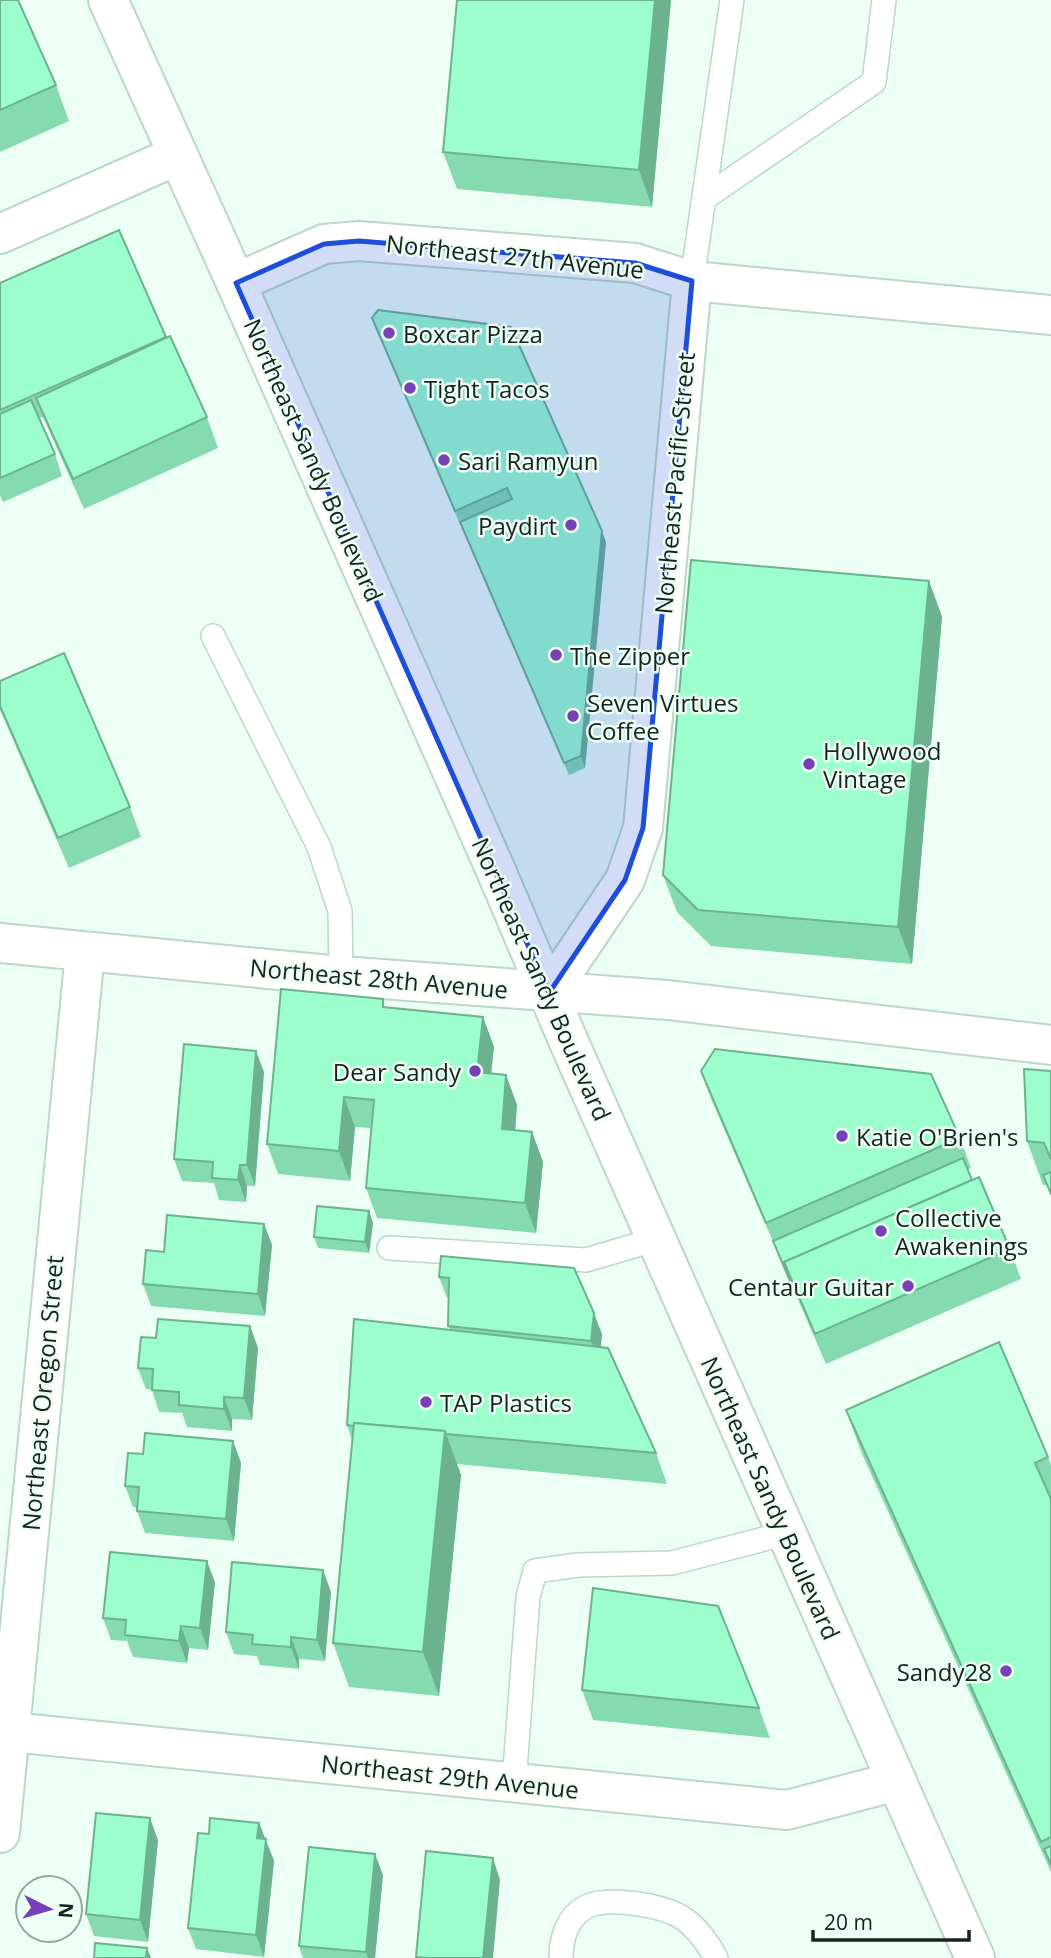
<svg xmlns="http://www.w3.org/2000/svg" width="1051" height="1958" font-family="'Open Sans',sans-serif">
	<rect width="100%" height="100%" fill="#edfef4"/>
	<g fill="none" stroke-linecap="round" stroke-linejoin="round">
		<defs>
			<g id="service">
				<path d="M706 197 874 82 884 0"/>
				<path d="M692 281 732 0"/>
				<path d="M213 636 319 847 340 911 341 976"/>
				<path d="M389 1248 586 1260 657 1239"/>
				<path d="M514 1783 528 1597 535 1571 578 1565 672 1563 787 1533"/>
				<path d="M561 1958C561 1939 567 1917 586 1907 607 1896 661 1905 681 1917 697 1927 707 1942 716 1958"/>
			</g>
			<g id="minor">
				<path d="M0 234 178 155"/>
				<path d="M236 283 324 244 359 241 635 263 692 281 1051 315"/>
				<path d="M549 993 625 880 643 828 692 281"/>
				<path d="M0 1731 787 1810 897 1781"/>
				<path d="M0 1833 85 952"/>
			</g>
			<path id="tertiary" d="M0 943 341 976 668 1000 1051 1045"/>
			<path id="secondary" d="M108 0 236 283 497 873 568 1040 975 1958"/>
		</defs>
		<use href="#service" stroke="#bad7c7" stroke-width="26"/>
		<use href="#minor" stroke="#bad7c7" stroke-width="42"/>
		<use href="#tertiary" stroke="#bad7c7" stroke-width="42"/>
		<use href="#secondary" stroke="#bad7c7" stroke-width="42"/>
		<use href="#service" stroke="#fff" stroke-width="23"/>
		<use href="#minor" stroke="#fff" stroke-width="38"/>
		<use href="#tertiary" stroke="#fff" stroke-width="38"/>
		<use href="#secondary" stroke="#fff" stroke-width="38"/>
	</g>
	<g fill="#85daaf">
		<path d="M0 0 56 85 69 121 0 152Z"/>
		<path d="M671 0 652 207 457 189 443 152Z"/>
		<path d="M0 283 166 338 207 417 218 448 84 509 43 417 39 418 55 454 62 476 3 502 0 495Z"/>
		<path d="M372 318 606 542 585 768 569 775 460 522 512 500 459 522Z"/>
		<path d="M929 581 942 617 912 964 711 946 677 912 663 875Z"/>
		<path d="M0 681 130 807 141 837 69 868 0 710Z"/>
		<path d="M386 1008 483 1017 494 1047 491 1073 506 1075 517 1105 515 1130 532 1132 543 1162 536 1233 377 1218 366 1188 371 1128 355 1127 350 1181 278 1174 267 1144Z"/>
		<path d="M701 1071 960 1138 971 1168 968 1169 972 1180 1010 1249 1021 1279 826 1364 712 1101Z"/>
		<path d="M1051 1071V1196L1047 1185H1043L1027 1141Z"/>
		<path d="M264 1072 255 1186H247L246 1202 219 1200 214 1183 182 1181 174 1159Z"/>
		<path d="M369 1211 373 1223 369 1253 318 1248 314 1237Z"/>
		<path d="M264 1224 272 1245 265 1316 151 1306 143 1284 164 1252Z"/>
		<path d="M441 1256 602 1334 601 1348 656 1453 667 1484 457 1464 461 1475 439 1696 349 1687 333 1643 352 1440 347 1425 450 1330 448 1326 449 1299 447 1298 439 1277Z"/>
		<path d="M250 1326 258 1348 252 1420 232 1419V1431L187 1427 182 1413 159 1412 152 1390 146 1389 138 1368 156 1338Z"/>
		<path d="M846 1410 1048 1457 1051 1465V1872L862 1454Z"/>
		<path d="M233 1441 241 1463 234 1541 145 1533 137 1511V1508L133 1507 125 1486 143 1454Z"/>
		<path d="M215 1582 208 1650 189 1648 187 1663 133 1657 127 1641 111 1640 103 1618Z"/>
		<path d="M331 1592 325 1661 299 1659V1669L260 1665 257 1656 234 1654 226 1632Z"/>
		<path d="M582 1690 759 1708 770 1738 593 1720Z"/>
		<path d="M259 1823 274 1861 264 1957 196 1949 188 1928 209 1834Z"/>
		<path d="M158 1840 148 1942 94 1936 86 1914Z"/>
		<path d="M383 1875 375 1958H303L299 1946Z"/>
	</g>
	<g fill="#6cb28f">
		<path d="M655 0H671L652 207 639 170Z"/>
		<path d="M602 531 606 542 585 768 581 756Z"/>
		<path d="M929 581 942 617 912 964 898 927Z"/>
		<path d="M483 1017 494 1047 488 1102 477 1072Z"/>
		<path d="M256 1051 264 1072 255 1186 247 1165Z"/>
		<path d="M506 1075 517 1105 513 1159 502 1129Z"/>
		<path d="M344 1097 355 1127 350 1181 339 1151Z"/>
		<path d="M532 1132 543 1162 536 1233 525 1203Z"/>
		<path d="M240 1165 247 1186 246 1202 238 1180Z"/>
		<path d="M369 1211 373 1223 369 1253 365 1242Z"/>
		<path d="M264 1224 272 1245 265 1316 258 1294Z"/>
		<path d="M594 1313 602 1334 599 1363 591 1341Z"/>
		<path d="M250 1326 258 1348 252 1420 244 1398Z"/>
		<path d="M224 1397 232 1419V1431L224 1409Z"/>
		<path d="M445 1431 461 1475 439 1696 423 1652Z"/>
		<path d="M233 1441 241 1463 234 1541 226 1519Z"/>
		<path d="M207 1561 215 1582 208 1650 200 1628Z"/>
		<path d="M323 1570 331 1592 325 1661 317 1640Z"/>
		<path d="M181 1626 189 1648 187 1663 179 1641Z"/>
		<path d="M291 1637 299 1659V1669L291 1647Z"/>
		<path d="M150 1818 158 1840 148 1942 140 1920Z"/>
		<path d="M259 1823 274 1861 264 1957 256 1935 257 1838Z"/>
		<path d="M375 1854 383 1875 375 1958H368L366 1952Z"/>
		<path d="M493 1858 500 1880 493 1958H483Z"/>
		<path d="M147 1948 151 1958H146Z"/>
	</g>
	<g fill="#9bfecc" stroke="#6cb28f" stroke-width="2">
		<path d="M0 0H18L56 85 0 110Z"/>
		<path d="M457 0H655L639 170 443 152Z"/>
		<path d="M119 230 166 337 0 410V283Z"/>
		<path d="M378 310 511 327 602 531 581 756 564 763 460 522 512 499 507 488 455 511 372 318Z"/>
		<path d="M170 336 207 417 73 479 36 398Z"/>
		<path d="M31 400 55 454 0 478V414Z"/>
		<path d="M691 560 929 581 898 927 698 910 663 875Z"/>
		<path d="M64 653 130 807 58 838 0 706V681Z"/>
		<path d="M281 989 383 999V1007L483 1017 477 1072 506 1075 502 1129 532 1132 525 1203 366 1188 374 1100 344 1097 339 1151 267 1144Z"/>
		<path d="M184 1044 256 1051 247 1165H240L238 1180 212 1178 213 1162 174 1159Z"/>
		<path d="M715 1049 931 1074 960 1138 766 1223 701 1071Z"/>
		<path d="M1024 1069 1051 1071V1159L1044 1143 1027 1141Z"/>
		<path d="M963 1158 972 1180 784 1262 790 1281 773 1241Z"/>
		<path d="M1051 1172V1194L1043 1175Z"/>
		<path d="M979 1177 1010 1249 815 1334 784 1262Z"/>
		<path d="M317 1206 369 1211 365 1242 314 1237Z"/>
		<path d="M167 1215 264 1224 258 1294 143 1284 146 1250 164 1252Z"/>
		<path d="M441 1256 574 1268 594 1313 591 1341 448 1326 449 1278 439 1277Z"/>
		<path d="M158 1319 250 1326 244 1398 224 1397V1409L179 1405V1392L152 1390 153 1369 138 1368 141 1337 156 1338Z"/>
		<path d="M354 1319 608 1348 656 1453 446 1434 445 1431 354 1423V1426L347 1425Z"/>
		<path d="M999 1342 1048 1457 1035 1463 1051 1499V1837L1041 1842 846 1410Z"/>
		<path d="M354 1423 445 1431 423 1652 333 1643Z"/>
		<path d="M145 1433 233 1441 226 1519 137 1511 139 1487 125 1486 128 1453 143 1454Z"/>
		<path d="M110 1552 207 1561 200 1628 181 1626 179 1641 125 1635 126 1620 103 1618Z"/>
		<path d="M232 1562 323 1570 317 1640 291 1637V1647L252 1644 253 1635 226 1632Z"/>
		<path d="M593 1588 718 1606 759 1708 582 1690Z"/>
		<path d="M96 1813 150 1818 140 1920 86 1914Z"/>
		<path d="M210 1818 259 1823 257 1838 266 1839 256 1935 188 1928 198 1833 209 1834Z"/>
		<path d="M1051 1846V1865L1044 1849Z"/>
		<path d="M309 1847 375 1854 366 1952 299 1946Z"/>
		<path d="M426 1851 493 1858 483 1958H429L416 1957Z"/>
		<path d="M95 1943 147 1948 146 1958H94Z"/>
	</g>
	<path fill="#1d4ed8" fill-opacity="0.2" stroke="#1d4ed8" stroke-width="5" stroke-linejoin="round" d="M359 241 635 263 692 281 643 828 625 880 549 993 236 283 324 244Z"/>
	<g fill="#7840b7" stroke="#edfef4" stroke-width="2.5">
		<circle cx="389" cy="333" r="7"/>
		<circle cx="410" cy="388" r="7"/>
		<circle cx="444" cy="460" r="7"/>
		<circle cx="571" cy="525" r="7"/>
		<circle cx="556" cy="655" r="7"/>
		<circle cx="573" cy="716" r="7"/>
		<circle cx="809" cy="764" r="7"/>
		<circle cx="475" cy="1071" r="7"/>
		<circle cx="842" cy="1136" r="7"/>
		<circle cx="881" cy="1231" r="7"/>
		<circle cx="908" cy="1286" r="7"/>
		<circle cx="426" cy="1402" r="7"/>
		<circle cx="1006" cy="1671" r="7"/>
	</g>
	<g text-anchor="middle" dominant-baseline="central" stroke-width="5" stroke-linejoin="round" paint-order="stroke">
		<g font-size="24" fill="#17221c" stroke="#edfef4">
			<text transform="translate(515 256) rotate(6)">Northeast 27th Avenue</text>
			<text transform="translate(314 460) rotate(66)">Northeast Sandy Boulevard</text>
			<text transform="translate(674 483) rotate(-85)">Northeast Pacific Street</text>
			<text transform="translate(379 978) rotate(5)">Northeast 28th Avenue</text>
			<text transform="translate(542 979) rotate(66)">Northeast Sandy Boulevard</text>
			<text transform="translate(42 1393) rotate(-85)">Northeast Oregon Street</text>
			<text transform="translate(771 1498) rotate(66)">Northeast Sandy Boulevard</text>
			<text transform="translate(450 1776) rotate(6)">Northeast 29th Avenue</text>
		</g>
		<g font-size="24" fill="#17221c" stroke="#edfef4" text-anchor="start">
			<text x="403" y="333">Boxcar Pizza</text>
			<text x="424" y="388">Tight Tacos</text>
			<text x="458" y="460">Sari Ramyun</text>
			<text x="557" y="525" text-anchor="end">Paydirt</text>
			<text x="570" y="655">The Zipper</text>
			<text x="587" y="702">Seven Virtues<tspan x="587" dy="28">Coffee</tspan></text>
			<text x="823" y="750">Hollywood<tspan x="823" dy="28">Vintage</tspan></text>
			<text x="461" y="1071" text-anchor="end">Dear Sandy</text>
			<text x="856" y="1136">Katie O'Brien's</text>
			<text x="895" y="1217">Collective<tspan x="895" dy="28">Awakenings</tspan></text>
			<text x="894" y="1286" text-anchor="end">Centaur Guitar</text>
			<text x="440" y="1402">TAP Plastics</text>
			<text x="992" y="1671" text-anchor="end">Sandy28</text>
		</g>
	</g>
	<g transform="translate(49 1909) rotate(95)"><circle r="33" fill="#edfef4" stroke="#97a69e" stroke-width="2"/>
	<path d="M0-5L12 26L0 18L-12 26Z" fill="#7840b7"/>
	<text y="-10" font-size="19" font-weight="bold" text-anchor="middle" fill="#17221c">N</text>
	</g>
	<path d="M813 1930v10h156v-10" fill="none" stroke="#17221c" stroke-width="3.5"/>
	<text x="824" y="1930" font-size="21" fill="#17221c" stroke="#edfef4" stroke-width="5" paint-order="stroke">20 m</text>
</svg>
